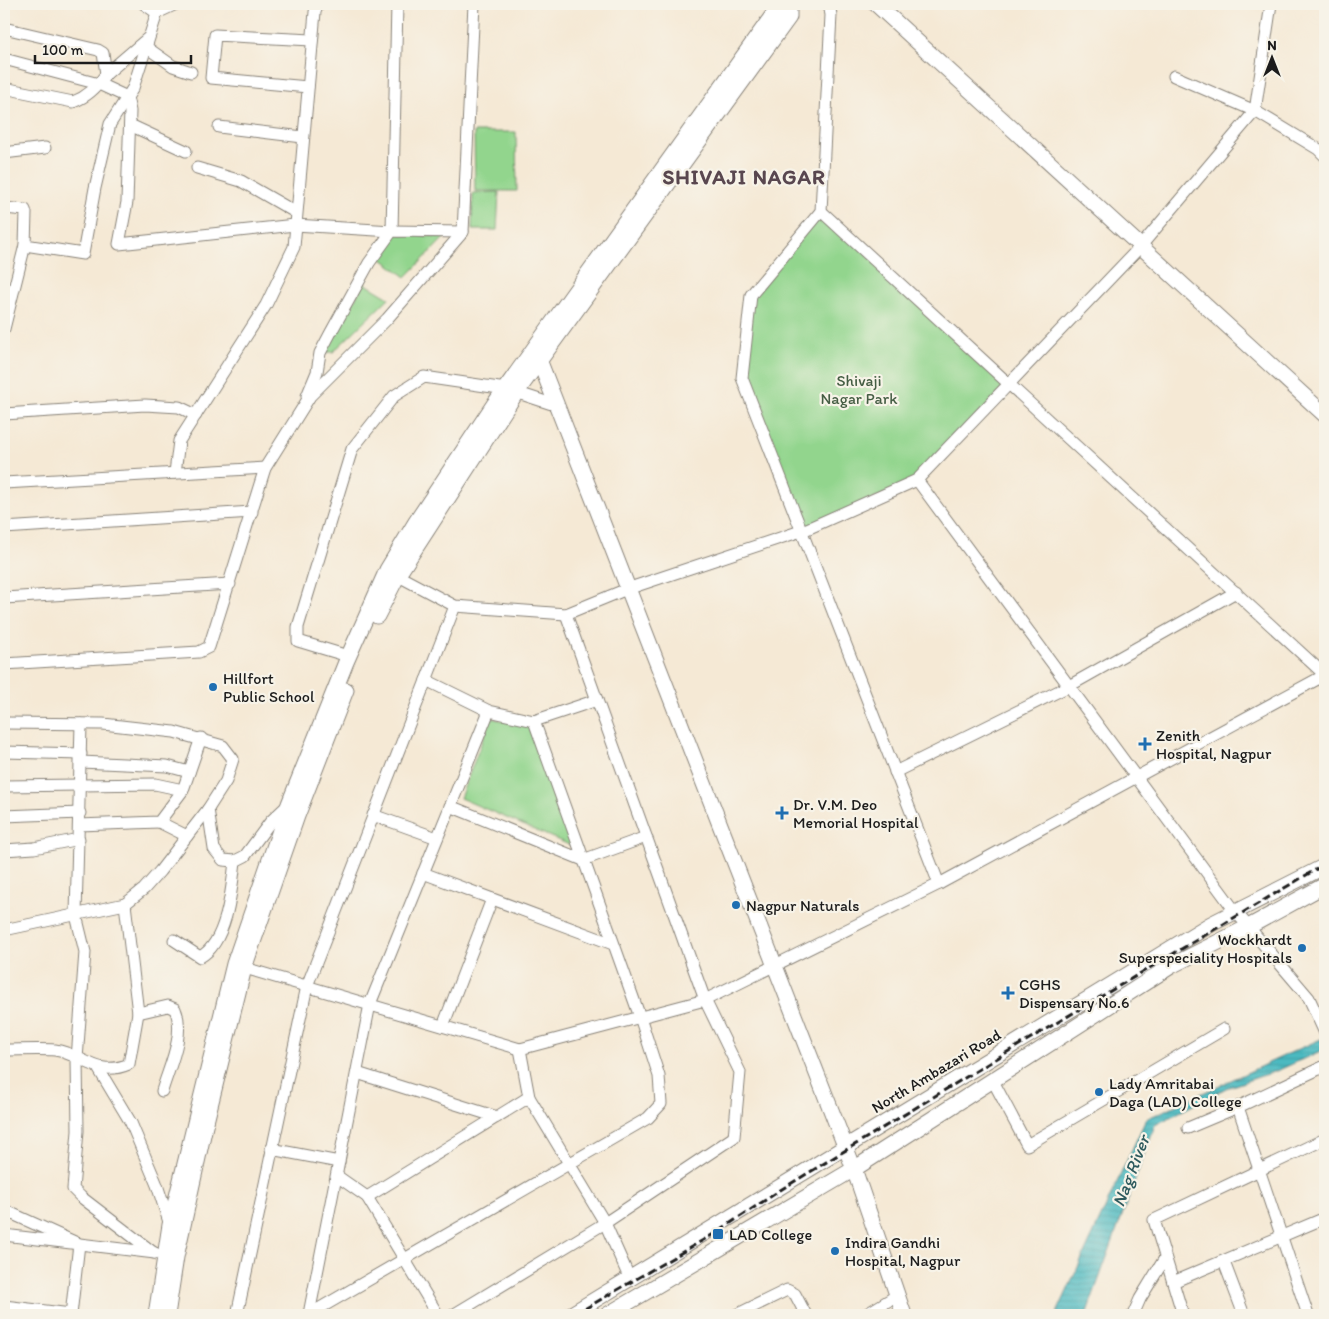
<svg xmlns="http://www.w3.org/2000/svg" width="1329" height="1319" font-family="Itim,sans-serif">
	<defs>
		<pattern id="water-rules" width="6" height="5" patternUnits="userSpaceOnUse" patternTransform="scale(1.25)"><rect width="6" height="5" fill="#4bbac1"/><path d="M0 2.5h6" fill="none" stroke="#419fa5"/></pattern>
	</defs>
	<rect width="100%" height="100%" fill="#f7f3e8"/>
	<filter id="ink" filterUnits="userSpaceOnUse"><feTurbulence type="fractalNoise" baseFrequency=".02" numOctaves="2"/><feDisplacementMap in="SourceGraphic" scale="10" xChannelSelector="R" yChannelSelector="G"/><feConvolveMatrix kernelMatrix="1 2 1 2 8 2 1 2 1" color-interpolation-filters="sRGB"/></filter>
	<filter id="wash" filterUnits="userSpaceOnUse"><feTurbulence type="fractalNoise" baseFrequency=".0096" numOctaves="4" result="noise"/><feDisplacementMap in="SourceGraphic" scale="20" xChannelSelector="R" yChannelSelector="G"/><feGaussianBlur stdDeviation="1.12" result="paint"/><feColorMatrix in="noise" values="0 0 0 0 0 0 0 0 0 0 0 0 0 0 0 0 0 1.4 0 .05"/><feComposite in="paint" operator="in"/></filter>
	<g filter="url(#wash)">
		<rect width="100%" height="100%" fill="#f5e9d5"/>
		<g fill="#92d58d" stroke="#577854">
			<path d="M474 132H516L517 191H475Z"/>
			<path d="M499 192 497 230H472L473 193Z"/>
			<path d="M821 212 1008 384 917 480 801 530 743 378 751 295Z"/>
			<path d="M394 234 445 237 406 277 378 256Z"/>
			<path d="M364 283 389 298 333 352H327L326 350Z"/>
			<path d="M491 718 529 726 574 847 460 798Z"/>
		</g>
		<path fill="url(#water-rules)" stroke="#346b6e" d="M1325 1037V1049L1279 1070 1226 1088 1155 1125 1086 1315H1056L1146 1119Z"/>
	</g>
	<g filter="url(#ink)">
		<g fill="none" stroke-linecap="round" stroke-linejoin="round">
			<defs>
				<g id="street">
					<path d="M144 4 157 13 176 4"/>
					<path d="M829 4 831 15 821 211 751 295 742 378 939 884"/>
					<path d="M4 28 98 50 103 53 106 74C98 86 87 97 73 102L4 88"/>
					<path d="M146 47 173 66 191 72"/>
					<path d="M4 59 99 84 127 97 130 111 127 202 119 244 295 225 392 231 397 4"/>
					<path d="M106 74 148 38"/>
					<path d="M1174 76 1255 111 1318 149 1325 156"/>
					<path d="M308 87 211 78 215 35 312 40"/>
					<path d="M130 125 186 151"/>
					<path d="M219 127 303 137"/>
					<path d="M4 153 45 148"/>
					<path d="M197 168 241 181 295 212"/>
					<path d="M4 208 25 210 26 213 25 245 4 329"/>
					<path d="M821 211 1325 675"/>
					<path d="M25 245 83 254 95 188 110 124 133 88 157 13"/>
					<path d="M307 396 317 372 320 353 330 334 369 263 392 231 463 232"/>
					<path d="M4 414 145 405 179 407 196 415"/>
					<path d="M175 473 179 441 266 305 294 247 315 12 318 4"/>
					<path d="M917 480 1235 911 1309 998 1325 1033"/>
					<path d="M4 483 265 468"/>
					<path d="M4 528 252 512"/>
					<path d="M391 572 455 606 566 614 627 589 807 529 917 480 1140 247 1255 111 1271 4"/>
					<path d="M4 598 230 584"/>
					<path d="M348 656 298 641V627L352 449 394 396 424 377 506 389 558 406"/>
					<path d="M4 664 199 652 209 647 265 468 310 396 387 319 463 232 474 4"/>
					<path d="M426 680 489 711 534 721 597 700"/>
					<path d="M4 723 103 724 174 732 223 746 233 759 226 781 208 809 214 849 223 860 235 861 245 856 271 821 288 805"/>
					<path d="M81 724 76 915 85 952 77 1059 78 1131 73 1189 81 1197 154 1253"/>
					<path d="M4 752 81 754"/>
					<path d="M81 762 167 766 189 772"/>
					<path d="M895 772 1069 686 1236 592"/>
					<path d="M4 786 155 784 183 790"/>
					<path d="M450 806 583 860 646 837"/>
					<path d="M373 815 437 838"/>
					<path d="M4 816 80 813"/>
					<path d="M159 822 187 836"/>
					<path d="M79 825 159 822 183 790 201 738"/>
					<path d="M4 850 34 848 79 839"/>
					<path d="M423 873 613 944"/>
					<path d="M4 930 125 904 144 889 160 871 208 809"/>
					<path d="M174 940 200 957C227 943 232 888 235 861"/>
					<path d="M238 966 520 1049 705 1000 939 884 1325 675"/>
					<path d="M138 1013 168 1006 175 1009C186 1034 169 1067 162 1091"/>
					<path d="M443 1026 492 899"/>
					<path d="M520 1049 529 1097 605 1223 629 1277"/>
					<path d="M4 1050C20 1050 38 1049 55 1050 83 1054 96 1078 129 1064L138 1013 125 904"/>
					<path d="M98 1068 131 1123 157 1185 170 1225"/>
					<path d="M357 1073 497 1117"/>
					<path d="M992 1079 1027 1145 1224 1029"/>
					<path d="M1238 1107 1308 1315"/>
					<path d="M1188 1128 1238 1107 1325 1066"/>
					<path d="M271 1149 339 1162"/>
					<path d="M337 1176 367 1197 438 1315"/>
					<path d="M367 1197 529 1097"/>
					<path d="M4 1210 79 1244 71 1315"/>
					<path d="M4 1235 155 1253"/>
					<path d="M1224 1262 1244 1315"/>
					<path d="M1173 1282 1325 1218"/>
					<path d="M4 1306 71 1314"/>
					<path d="M309 1314 370 1004 489 711"/>
					<path d="M237 1315 307 986 455 606"/>
					<path d="M308 1315 648 1118 661 1104 659 1076 640 1017 534 721"/>
					<path d="M453 1315 605 1223 734 1137 740 1072 705 1000 566 614"/>
					<path d="M736 1315 787 1290 795 1294 806 1315"/>
					<path d="M865 1315 896 1296"/>
					<path d="M1133 1315 1140 1299 1165 1258"/>
					<path d="M1183 1315 1154 1220 1325 1139"/>
				</g>
				<g id="secondary">
					<path d="M876 4 1325 415"/>
					<path d="M536 352 854 1169 904 1315"/>
					<path d="M377 616 398 575 516 393 789 17V4"/>
					<path d="M156 1315 170 1225 234 964 289 804 346 662 387 570 416 522 495 403 778 8 787 4"/>
					<path d="M167 1315 176 1257 205 1126 244 968 297 816 346 690"/>
					<path d="M570 1315 1211 924 1325 866"/>
					<path d="M607 1315 854 1169 1171 966 1250 926 1325 885"/>
				</g>
			</defs>
			<use href="#street" stroke="#888278" stroke-width="13"/>
			<use href="#secondary" stroke="#888278" stroke-width="17"/>
			<use href="#street" stroke="#fff" stroke-width="11"/>
			<use href="#secondary" stroke="#fff" stroke-width="15"/>
			<path stroke="#1c1c1c" stroke-width="3" stroke-dasharray="8 4" stroke-linecap="butt" d="M574 1315 717 1232 782 1189 1009 1051 1325 864"/>
		</g>
	</g>
	<g fill="#1f6fb2" stroke="#f7f3e8" stroke-width="2">
		<circle cx="213" cy="687" r="5"/>
		<path d="M1142.5 736.5h5v5h5v5h-5v5h-5v-5h-5v-5h5z"/>
		<path d="M779.5 805.5h5v5h5v5h-5v5h-5v-5h-5v-5h5z"/>
		<circle cx="736" cy="905" r="5"/>
		<circle cx="1302" cy="948" r="5"/>
		<path d="M1005.5 985.5h5v5h5v5h-5v5h-5v-5h-5v-5h5z"/>
		<circle cx="1099" cy="1092" r="5"/>
		<rect x="712" y="1228" width="12" height="12" rx="2.5"/>
		<circle cx="835" cy="1251" r="5"/>
	</g>
	<g text-anchor="middle" dominant-baseline="central" stroke-width="4.5" stroke-linejoin="round" paint-order="stroke">
		<g font-size="16" fill="#455d44" stroke="#f7f3e8">
			<text x="859" y="380">Shivaji<tspan x="859" dy="18">Nagar Park</tspan></text>
		</g>
		<g font-size="16" fill="#1c1c1c" stroke="#f7f3e8" text-anchor="start">
			<text x="223" y="678">Hillfort<tspan x="223" dy="18">Public School</tspan></text>
			<text x="1156" y="735">Zenith<tspan x="1156" dy="18">Hospital, Nagpur</tspan></text>
			<text x="793" y="804">Dr. V.M. Deo<tspan x="793" dy="18">Memorial Hospital</tspan></text>
			<text x="746" y="905">Nagpur Naturals</text>
			<text x="1292" y="939" text-anchor="end">Wockhardt<tspan x="1292" dy="18">Superspeciality Hospitals</tspan></text>
			<text x="1019" y="984">CGHS<tspan x="1019" dy="18">Dispensary No.6</tspan></text>
			<text x="1109" y="1083">Lady Amritabai<tspan x="1109" dy="18">Daga (LAD) College</tspan></text>
			<text x="729" y="1234">LAD College</text>
			<text x="845" y="1242">Indira Gandhi<tspan x="845" dy="18">Hospital, Nagpur</tspan></text>
		</g>
		<g font-size="16" fill="#1c1c1c" stroke="#f7f3e8">
			<text transform="translate(936 1071) rotate(-31)">North Ambazari Road</text>
		</g>
		<g font-size="18" font-style="italic" fill="#2f5b5e" stroke="#f7f3e8">
			<text transform="translate(1131 1171) rotate(-69)">Nag River</text>
		</g>
		<g font-size="21" font-weight="bold" letter-spacing="1" fill="#59474f" stroke="#f7f3e8">
			<text x="744" y="176">SHIVAJI NAGAR</text>
		</g>
	</g>
	<rect width="1329" height="1319" fill="none" stroke="#f7f3e8" stroke-width="20"/>
	<g transform="translate(1272 58)" stroke="#f7f3e8" stroke-width="4" paint-order="stroke">
	<path d="M0-4L9 19L0 12L-9 19Z" fill="#1c1c1c"/>
	<text y="-8" font-size="14" font-weight="bold" text-anchor="middle" fill="#1c1c1c">N</text>
	</g>
	<path d="M35 55v8h156v-8" fill="none" stroke="#1c1c1c" stroke-width="2.5"/>
	<text x="42" y="55" font-size="15" fill="#1c1c1c" stroke="#f7f3e8" stroke-width="4" paint-order="stroke">100 m</text>
</svg>
